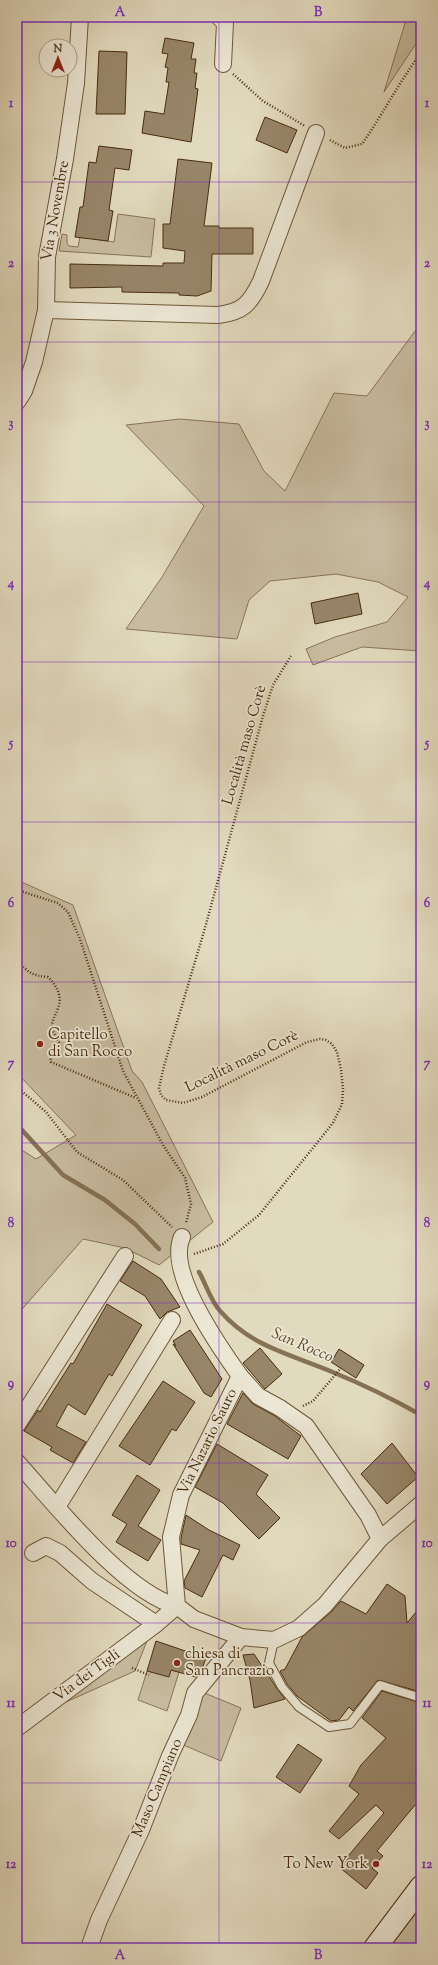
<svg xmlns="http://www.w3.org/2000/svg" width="438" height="1965" font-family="'Sorts Mill Goudy',serif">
	<rect width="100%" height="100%" fill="#e2dabe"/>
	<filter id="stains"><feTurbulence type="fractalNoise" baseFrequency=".005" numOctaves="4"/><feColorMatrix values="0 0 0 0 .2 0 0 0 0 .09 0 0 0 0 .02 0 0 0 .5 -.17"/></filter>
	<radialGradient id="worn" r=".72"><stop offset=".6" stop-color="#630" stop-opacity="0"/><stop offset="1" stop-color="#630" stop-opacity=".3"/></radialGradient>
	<g fill="#c8bca0" stroke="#887456">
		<path d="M407 17H421V36L384 92Z"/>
		<path d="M118 214 155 219 151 257 59 251 62 234 67 235V243L69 246 78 247 80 237 114 242Z"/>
		<path d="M421 323V651L362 647 313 665 306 649 335 637 387 622 408 597 378 582 336 574 270 581 249 600 237 639 126 629 162 577 204 506 126 425 180 419 239 424 264 471 285 491 334 393 367 396Z"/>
		<path d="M17 880 73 905 132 1071 142 1082 213 1222 159 1265 125 1248 83 1239 17 1315V1147L36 1159 76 1135 17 1073Z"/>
		<path d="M149 1636 135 1671 55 1707Z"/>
		<path d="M171 1670 179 1672 167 1711 138 1700 147 1671Z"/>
		<path d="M202 1692 241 1708 221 1761 181 1744Z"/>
		<path d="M421 1901V1948H388Z"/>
	</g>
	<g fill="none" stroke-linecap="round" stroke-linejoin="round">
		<g stroke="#857153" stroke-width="4.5">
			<path d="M17 1127 21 1129 63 1175 105 1200 135 1224 159 1249"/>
			<path d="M199 1272C206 1284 211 1302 221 1312 252 1347 290 1354 330 1371 362 1384 391 1398 421 1415"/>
		</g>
	</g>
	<g fill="#988669" stroke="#482c0d">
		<path d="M165 38 194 43 191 59H196L194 73H197L195 88 198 89 191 142 142 133 145 111 164 114 169 82H166L168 68 165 67 168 54 162 53Z"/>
		<path d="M99 51 127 52 125 114H96Z"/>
		<path d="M265 117 297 130 287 153 256 140Z"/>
		<path d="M99 146 132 150 129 170 115 168 109 210 113 211 108 241 75 237 80 207H83L89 162 96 163Z"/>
		<path d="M178 159 212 163 204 226H219V228H253V254H212L211 291 197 296 179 295V293L122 292V287L70 288V264L163 266V263H184L185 251 163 248V224H170Z"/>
		<path d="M358 593 362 614 315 624 311 603Z"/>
		<path d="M133 1261 161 1279 180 1307 167 1312 160 1319 145 1296 120 1281Z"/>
		<path d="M107 1304 142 1325 112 1376 109 1374 85 1415 68 1404 56 1426 86 1442 73 1463 50 1450 52 1447 24 1431 38 1410 40 1412 71 1363 73 1364Z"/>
		<path d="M190 1330 222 1379 211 1397 204 1393 173 1344 176 1346 173 1341Z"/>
		<path d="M260 1348 282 1374 265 1389 243 1363Z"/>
		<path d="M339 1349 364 1365 356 1378 331 1362Z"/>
		<path d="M163 1381 195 1402 176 1431 172 1429 150 1465 119 1446Z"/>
		<path d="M243 1393 253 1404 275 1416 301 1436 288 1459 227 1424Z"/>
		<path d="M392 1443 418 1477 387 1504 361 1474Z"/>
		<path d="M217 1444 268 1475 256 1494 280 1518 259 1539 223 1503 195 1487Z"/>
		<path d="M137 1475 160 1490 138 1526 161 1540 148 1561 116 1542 127 1524 112 1515Z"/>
		<path d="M186 1515 209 1530 240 1545 233 1560 223 1555 202 1597 185 1588 184 1581 200 1550 181 1544V1538Z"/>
		<path d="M387 1584 405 1596 407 1623 421 1606V1692L378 1680 353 1711 349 1707 339 1720 331 1721 297 1696 287 1684 280 1671 285 1669 302 1637 331 1612 341 1601 366 1614Z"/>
		<path d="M156 1641 206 1658 202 1669 196 1677 171 1670 169 1677 147 1671Z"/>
		<path d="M254 1654 278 1690 285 1699 254 1708 250 1680 243 1655Z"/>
		<path d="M382 1691 421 1703V1803L415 1805 377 1851 383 1856 372 1868 378 1873 366 1889 339 1867 384 1813 376 1805 339 1839 329 1831 359 1794 349 1786 361 1765 386 1738 362 1718Z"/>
		<path d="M298 1744 322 1760 300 1793 276 1777Z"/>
	</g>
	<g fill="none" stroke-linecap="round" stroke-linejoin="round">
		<defs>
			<path id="lane" d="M274 1640 269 1663 282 1687 299 1707 329 1727 350 1724 380 1685 421 1698"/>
			<g id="street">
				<path d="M219 17 225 23 223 64"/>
				<path d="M46 310 218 315C243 312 250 304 261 281L316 133"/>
				<path d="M17 402 24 391 34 362 46 310 47 257 65 159 76 83 80 17"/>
				<path d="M182 1237C166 1272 220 1348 240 1376"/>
				<path d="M17 1425 125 1256"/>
				<path d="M17 1462C53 1502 126 1594 177 1606"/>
				<path d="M57 1507 172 1320"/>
				<path d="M380 1539 368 1515 306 1426 280 1408 258 1396 240 1376 181 1495 171 1537 177 1606 194 1619 241 1637 274 1640 299 1628 325 1605 380 1539 421 1504"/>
				<path d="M33 1553 46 1546 60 1553 92 1581 156 1624 177 1606"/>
				<path d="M17 1728 156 1624"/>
				<path d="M89 1948 99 1920 141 1830 170 1756 189 1715 195 1693 241 1637"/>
			</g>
			<path id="secondary" d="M375 1948 421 1887"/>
		</defs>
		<use href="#lane" stroke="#6e5839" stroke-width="10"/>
		<use href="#street" stroke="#6e5839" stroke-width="18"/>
		<use href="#secondary" stroke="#482c0d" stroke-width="24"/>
		<g stroke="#482c0d" stroke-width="2.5" stroke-dasharray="1 2" stroke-linecap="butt">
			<path d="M233 74 263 101 305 126"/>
			<path d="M330 140 345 148 362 144C383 114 399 82 421 53"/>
			<path d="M17 890 58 903 68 912 80 939 123 1071 163 1145 185 1178 191 1204 186 1223"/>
			<path d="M17 960C27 972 33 976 48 977 56 985 63 996 58 1008 56 1015 52 1019 52 1026 52 1033 59 1039 60 1046L50 1056 51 1062 136 1098"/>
			<path d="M17 1087 46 1112 77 1152 123 1180 172 1227"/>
			<path d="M194 1254 223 1244 259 1215 333 1123 342 1104 343 1089 341 1069 337 1052 332 1044 326 1040 320 1039 307 1042 202 1097 183 1103 166 1100 161 1095 159 1088 164 1066 205 928 263 716 273 685 291 656"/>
			<path d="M303 1406 313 1401 341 1368"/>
			<path d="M132 1668 149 1675"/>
		</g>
		<use href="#lane" stroke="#ece7d5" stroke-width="8"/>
		<use href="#street" stroke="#ece7d5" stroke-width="16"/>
		<use href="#secondary" stroke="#ece7d5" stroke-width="22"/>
	</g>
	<path fill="none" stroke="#7b2cbf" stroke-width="1" stroke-opacity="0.55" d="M219 17V1948M17 182H421M17 342H421M17 502H421M17 662H421M17 822H421M17 982H421M17 1143H421M17 1303H421M17 1463H421M17 1623H421M17 1783H421"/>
	<g fill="#8f2418" stroke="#ece7d5" stroke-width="1.5">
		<circle cx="40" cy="1044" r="4"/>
		<circle cx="177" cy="1663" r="4"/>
		<circle cx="376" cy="1864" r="4"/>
	</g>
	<g text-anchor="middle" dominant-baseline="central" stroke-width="3.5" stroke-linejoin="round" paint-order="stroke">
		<g font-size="15" fill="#482c0d" stroke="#ece7d5">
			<text transform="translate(56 211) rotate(-80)">Via 3 Novembre</text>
			<text transform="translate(245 745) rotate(-74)">Località maso Corè</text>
			<text transform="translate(242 1062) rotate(-26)">Località maso Corè</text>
			<text transform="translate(208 1442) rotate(-64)">Via Nazario Sauro</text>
			<text transform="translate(87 1676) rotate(-36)">Via dei Tigli</text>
			<text transform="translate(158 1788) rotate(-67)">Maso Campiano</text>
		</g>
		<g font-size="15" fill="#482c0d" stroke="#ece7d5" text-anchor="start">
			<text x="48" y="1035">Capitello<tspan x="48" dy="17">di San Rocco</tspan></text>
			<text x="185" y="1654">chiesa di<tspan x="185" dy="17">San Pancrazio</tspan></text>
			<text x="368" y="1864" text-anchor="end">To New York</text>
		</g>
		<g font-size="16" font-style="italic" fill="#62492a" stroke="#ece7d5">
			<text transform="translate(302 1346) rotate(23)">San Rocco</text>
		</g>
	</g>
	<rect width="438" height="1965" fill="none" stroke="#e2dabe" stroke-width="44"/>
	<g transform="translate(58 58)"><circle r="19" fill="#ece7d5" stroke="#aa9c85"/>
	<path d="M0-3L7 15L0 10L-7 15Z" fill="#8f2418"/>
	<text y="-6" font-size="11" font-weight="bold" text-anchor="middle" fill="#482c0d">N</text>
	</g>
	<rect x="22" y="22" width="394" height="1921" fill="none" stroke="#7b2cbf" stroke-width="1.5"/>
	<g font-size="13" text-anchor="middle" font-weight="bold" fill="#7b2cbf">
		<text x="120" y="16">A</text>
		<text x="318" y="16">B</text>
		<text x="11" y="107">1</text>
		<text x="427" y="107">1</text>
		<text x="11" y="267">2</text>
		<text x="427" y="267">2</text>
		<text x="11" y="427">3</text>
		<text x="427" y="427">3</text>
		<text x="11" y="587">4</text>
		<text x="427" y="587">4</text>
		<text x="11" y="747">5</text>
		<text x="427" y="747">5</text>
		<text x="11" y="907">6</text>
		<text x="427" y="907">6</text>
		<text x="11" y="1067">7</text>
		<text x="427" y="1067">7</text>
		<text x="11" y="1227">8</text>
		<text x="427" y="1227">8</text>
		<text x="11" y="1387">9</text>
		<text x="427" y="1387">9</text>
		<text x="11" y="1547">10</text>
		<text x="427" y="1547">10</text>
		<text x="11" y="1707">11</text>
		<text x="427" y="1707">11</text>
		<text x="11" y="1868">12</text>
		<text x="427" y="1868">12</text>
		<text x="120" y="1959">A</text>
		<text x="318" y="1959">B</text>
	</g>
	<rect width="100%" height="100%" filter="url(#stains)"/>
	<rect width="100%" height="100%" fill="url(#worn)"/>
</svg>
